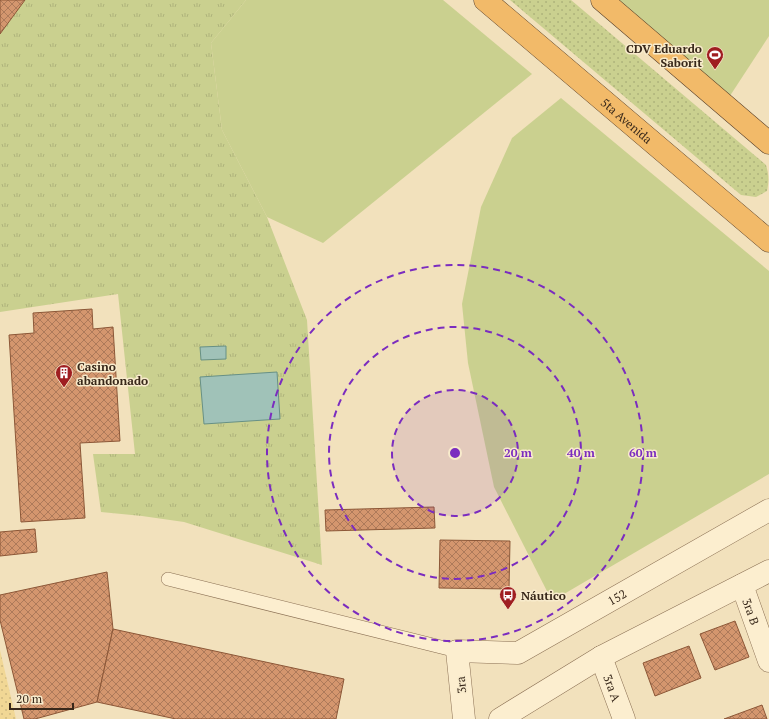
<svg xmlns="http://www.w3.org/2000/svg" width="769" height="719" font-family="'PT Serif',serif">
	<defs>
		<pattern id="grass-dots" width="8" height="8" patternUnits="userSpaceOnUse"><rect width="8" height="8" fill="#cad08f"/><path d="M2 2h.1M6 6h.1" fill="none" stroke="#aeb37b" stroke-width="1.8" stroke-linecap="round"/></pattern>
		<pattern id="sand-dots" width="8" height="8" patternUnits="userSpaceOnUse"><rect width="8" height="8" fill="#f1d795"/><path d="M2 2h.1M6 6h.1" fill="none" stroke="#cfb980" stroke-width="1.8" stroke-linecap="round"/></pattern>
		<pattern id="park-tufts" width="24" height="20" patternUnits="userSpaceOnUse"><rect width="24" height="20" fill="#cad08f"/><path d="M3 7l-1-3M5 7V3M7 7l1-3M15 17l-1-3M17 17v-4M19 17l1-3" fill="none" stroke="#aeb37b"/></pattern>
		<pattern id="building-cross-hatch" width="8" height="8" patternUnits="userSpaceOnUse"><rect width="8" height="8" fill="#d4966e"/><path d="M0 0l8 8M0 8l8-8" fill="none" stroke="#ad7a5a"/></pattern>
	</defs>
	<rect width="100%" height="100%" fill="#f2e1bc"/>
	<path fill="url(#grass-dots)" d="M510 0H571L766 165C769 175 769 181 767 191L756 197 741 195Z"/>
	<path fill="url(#sand-dots)" d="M0 650 16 719H0Z"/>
	<path fill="url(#park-tufts)" d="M0 0H246L211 43 222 130 267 217 307 320 322 565 184 522 142 516 101 512 93 454H135L118 294 0 312Z"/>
	<g fill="#cad08f">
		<path d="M246 0H443L532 74 323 243 267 217 222 130 211 43Z"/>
		<path d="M602 0H769V36L724 105Z"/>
		<path d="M561 98 769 271V474L552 601 494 487 468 363 462 304 481 207 512 138Z"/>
	</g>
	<g fill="#a0c2b8" stroke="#679085">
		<path d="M226 346V359L201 360 200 347Z"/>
		<path d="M277 372 280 419 204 424 200 377Z"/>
	</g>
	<g fill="url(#building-cross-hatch)" stroke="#8c5737">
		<path d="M0 0H25L0 34Z"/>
		<path d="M92 309 93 329 113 327 120 441 80 443 85 518 21 522 9 335 34 333 33 313Z"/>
		<path d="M434 507 435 528 326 531 325 510Z"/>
		<path d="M35 529 37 552 0 556V532Z"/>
		<path d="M440 540 510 541 509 589 439 588Z"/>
		<path d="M107 572 113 629 97 702 35 719H24L0 620V595Z"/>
		<path d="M735 621 749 657 715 670 700 634Z"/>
		<path d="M113 629 344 679 336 719H176L97 702Z"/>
		<path d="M689 646 701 678 655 696 643 663Z"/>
		<path d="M762 705 767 719H724Z"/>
	</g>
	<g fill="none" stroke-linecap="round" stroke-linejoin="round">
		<defs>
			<path id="service" d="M168 579 457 651"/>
			<g id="minor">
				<path id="s1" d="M742 585 769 661"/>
				<path id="s2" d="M601 657 624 719"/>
				<path d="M500 719 601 657 769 571"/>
			</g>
			<g id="tertiary">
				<path id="s3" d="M464 719 457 651 518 653 769 510"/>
			</g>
			<g id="trunk">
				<path id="s4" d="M485 0 769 241"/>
				<path d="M602 0 769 143"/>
			</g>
		</defs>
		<use href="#service" stroke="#8b7054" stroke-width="14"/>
		<use href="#minor" stroke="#8b7054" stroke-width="23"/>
		<use href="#tertiary" stroke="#8b7054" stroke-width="23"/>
		<use href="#trunk" stroke="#573e29" stroke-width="23"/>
		<use href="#service" stroke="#fceecf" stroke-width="13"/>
		<use href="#minor" stroke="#fceecf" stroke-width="22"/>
		<use href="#tertiary" stroke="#fceecf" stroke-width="22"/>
		<use href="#trunk" stroke="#f2ba69" stroke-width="22"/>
	</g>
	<circle cx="455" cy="453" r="63" fill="#7b2cbf" fill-opacity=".12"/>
	<g fill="none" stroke="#7b2cbf" stroke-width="2" stroke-dasharray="7 5">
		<circle cx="455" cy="453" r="63"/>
		<circle cx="455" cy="453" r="126"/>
		<circle cx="455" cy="453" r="188"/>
	</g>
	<defs>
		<symbol id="stadium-pin" viewBox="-11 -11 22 30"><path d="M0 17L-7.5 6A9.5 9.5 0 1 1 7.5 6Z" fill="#9f1e21" stroke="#f8ebcc"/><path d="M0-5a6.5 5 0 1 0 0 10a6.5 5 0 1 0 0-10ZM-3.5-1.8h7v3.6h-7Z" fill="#fff"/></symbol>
		<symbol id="building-pin" viewBox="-11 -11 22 30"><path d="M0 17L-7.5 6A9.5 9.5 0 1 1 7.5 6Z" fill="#9f1e21" stroke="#f8ebcc"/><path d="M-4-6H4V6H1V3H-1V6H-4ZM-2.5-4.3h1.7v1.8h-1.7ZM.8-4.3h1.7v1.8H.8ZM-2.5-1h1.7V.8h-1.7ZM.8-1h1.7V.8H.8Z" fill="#fff"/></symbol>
		<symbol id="bus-pin" viewBox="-11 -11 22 30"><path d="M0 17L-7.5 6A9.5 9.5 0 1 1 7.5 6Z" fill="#9f1e21" stroke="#f8ebcc"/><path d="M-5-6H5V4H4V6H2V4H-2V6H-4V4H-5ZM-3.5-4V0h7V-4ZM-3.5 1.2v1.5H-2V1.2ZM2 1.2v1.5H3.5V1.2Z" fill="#fff"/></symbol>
	</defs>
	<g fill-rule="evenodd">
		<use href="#stadium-pin" x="705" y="45" width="20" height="27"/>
		<use href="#building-pin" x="54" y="363" width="20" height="27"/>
		<use href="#bus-pin" x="498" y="585" width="20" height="27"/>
	</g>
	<g text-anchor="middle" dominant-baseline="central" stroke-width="3" stroke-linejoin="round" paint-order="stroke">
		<g font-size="12" font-weight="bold" fill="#38281a" stroke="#f8ebcc" text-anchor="start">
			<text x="702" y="48" text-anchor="end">CDV Eduardo<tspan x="702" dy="14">Saborit</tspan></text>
			<text x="77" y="366">Casino<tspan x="77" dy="14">abandonado</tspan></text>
			<text x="521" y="595">Náutico</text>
		</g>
		<g font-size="12" fill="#38281a" stroke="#f8ebcc">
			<text stroke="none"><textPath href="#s4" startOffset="186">5ta Avenida</textPath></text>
			<text stroke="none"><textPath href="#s3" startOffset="243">152</textPath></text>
			<text stroke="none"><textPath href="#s1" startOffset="28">3ra B</textPath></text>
			<text transform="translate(461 685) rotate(-96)">3ra</text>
			<text stroke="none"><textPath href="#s2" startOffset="33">3ra A</textPath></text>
		</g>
	</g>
	<circle cx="455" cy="453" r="6" fill="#7b2cbf" stroke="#f8ebcc" stroke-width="2"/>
	<g font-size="12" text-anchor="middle" font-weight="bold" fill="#7b2cbf" stroke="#f8ebcc" stroke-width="3" stroke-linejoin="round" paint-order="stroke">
		<text x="518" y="457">20 m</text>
		<text x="581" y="457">40 m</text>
		<text x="643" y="457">60 m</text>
	</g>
	<path d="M10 703v6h63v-6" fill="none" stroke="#38281a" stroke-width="2"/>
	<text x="16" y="703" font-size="12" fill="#38281a" stroke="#f8ebcc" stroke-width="3" paint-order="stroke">20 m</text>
</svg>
